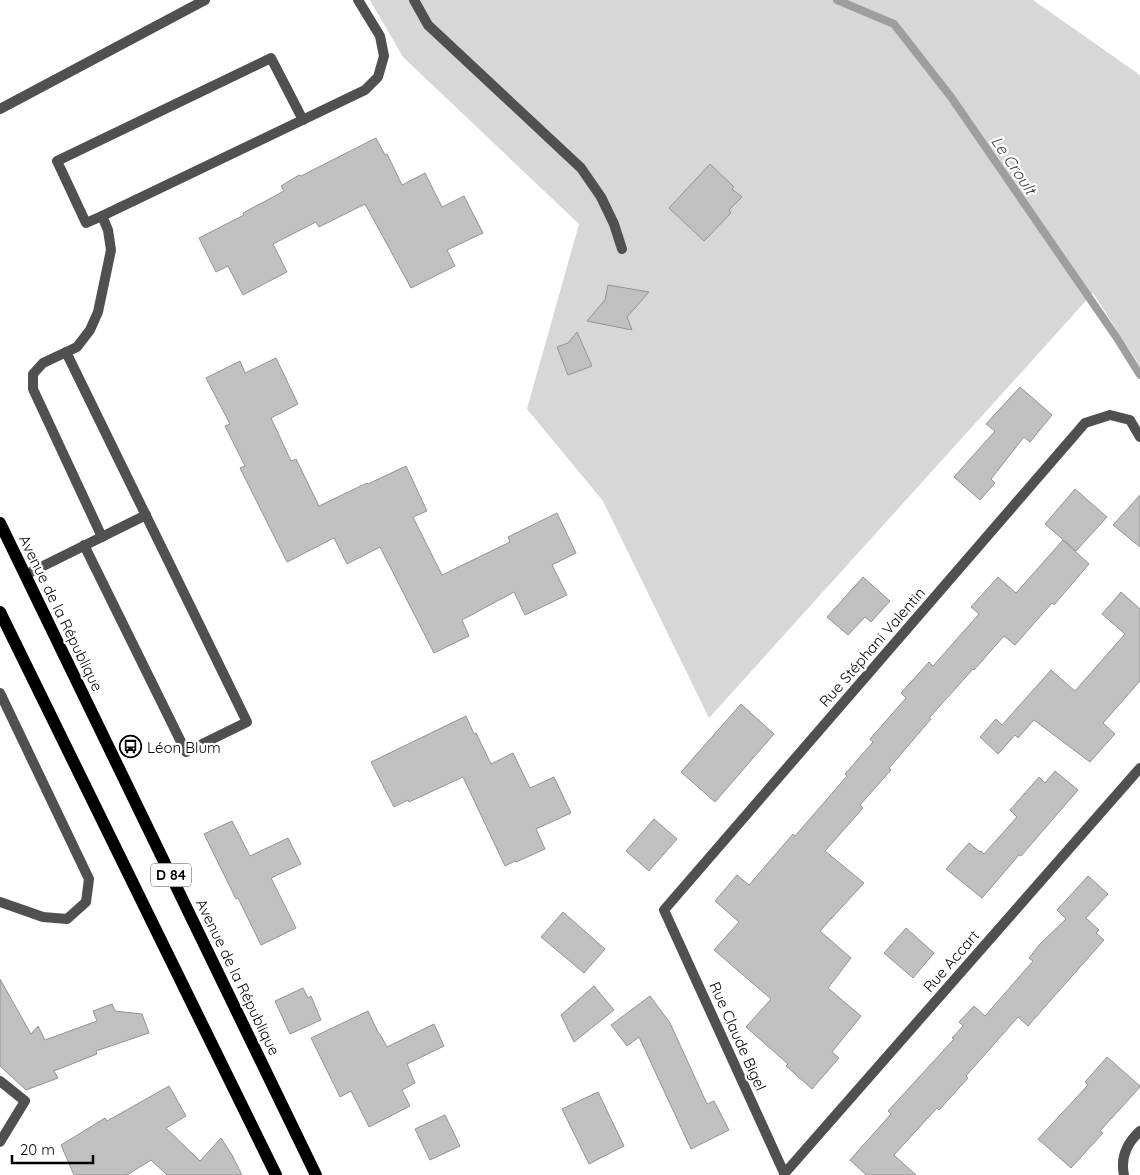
<svg xmlns="http://www.w3.org/2000/svg" width="1140" height="1175" font-family="Quicksand,sans-serif">
	<rect width="100%" height="100%" fill="#fff"/>
	<path fill="#d7d7d7" d="M370 0H1033L1140 75V366L1093 293 709 718 603 501 527 409 579 224 403 57Z"/>
	<g fill="none" stroke-linecap="round" stroke-linejoin="round">
		<path stroke="#9e9e9e" stroke-width="8" d="M837 0 894 24 951 97 1117 338 1140 375"/>
	</g>
	<g fill="#c0c0c0" stroke="#949494">
		<path d="M376 138 385 155 387 154 402 185 425 173 442 207 464 196 483 233 447 250 455 266 411 288 365 204 319 227 316 222 273 244 287 272 243 295 228 266 216 272 199 238 244 215 243 213 284 191 281 186 299 175 301 176Z"/>
		<path d="M710 164 734 187 732 189 742 197 729 210 731 213 704 241 669 208Z"/>
		<path d="M608 285 649 292 627 317 632 330 587 321 605 300Z"/>
		<path d="M577 332 592 366 568 375 557 347 568 343Z"/>
		<path d="M276 358 298 404 271 418 291 461 296 459 319 506 367 483 368 484 406 466 427 511 413 517 442 575 510 542 508 537 557 513 576 553 552 565 567 595 525 615 514 592 462 620 469 636 434 653 380 547 347 564 334 538 287 562 240 468 245 466 225 426 230 424 206 378 240 361 245 373Z"/>
		<path d="M1020 387 1052 415 1030 442 1024 437 991 479 995 483 980 500 954 477 995 431 986 424Z"/>
		<path d="M1075 489 1107 517 1076 551 1045 524Z"/>
		<path d="M1140 495V547L1113 525Z"/>
		<path d="M1063 540 1089 564 1054 605 1052 603 1015 645 1004 636 974 670 973 669 929 718 931 719 889 768 891 770 860 805 863 808 825 851 864 883 820 931 851 958 828 988 861 1016 832 1052 839 1058 812 1089 786 1066 788 1064 746 1027 771 999 714 950 739 922 715 901 737 875 749 885 793 834 795 836 847 776 845 774 873 742 870 739 906 698 901 693 929 662 933 666 979 614 971 607 998 577 1016 593Z"/>
		<path d="M863 577 890 601 871 622 865 617 848 635 827 617Z"/>
		<path d="M1121 592 1140 609V681L1103 723 1115 734 1090 762 1034 720 1018 738 1015 735 998 754 980 737 996 719 1002 725 1051 670 1075 691 1125 634 1102 614Z"/>
		<path d="M741 704 774 734 715 802 681 772Z"/>
		<path d="M466 716 474 734 476 733 491 764 513 753 530 788 554 777 571 813 536 829 545 849 516 862 515 861 505 866 463 777 409 802 408 800 394 807 371 762Z"/>
		<path d="M1055 771 1078 790 1021 856 1019 855 982 898 946 869 969 843 980 852 981 851 984 854 1017 817 1010 810 1039 777 1045 783Z"/>
		<path d="M654 819 677 839 649 871 626 851Z"/>
		<path d="M232 821 250 856 288 838 301 864 271 878 296 928 261 945 238 898 236 899 204 834Z"/>
		<path d="M1088 876 1108 894 1086 918 1099 930 1096 933 1104 940 1028 1026 1018 1017 966 1076 968 1078 939 1110 937 1108 894 1155 916 1175H866L850 1160 891 1114 888 1111 954 1039 952 1038 963 1026 959 1022 974 1006 985 1016 1033 961 1029 958 1040 944 1066 919 1057 910Z"/>
		<path d="M563 912 605 949 584 973 541 937Z"/>
		<path d="M906 928 934 953 913 978 884 953Z"/>
		<path d="M0 979 31 1034 38 1026 45 1040 97 1021 93 1011 112 1004 115 1011 142 1014 149 1033 96 1051 97 1054 54 1071 58 1078 26 1090 0 1066Z"/>
		<path d="M594 986 614 1010 574 1042 561 1015Z"/>
		<path d="M303 988 308 998 311 996 321 1020 290 1034 275 1001Z"/>
		<path d="M650 996 670 1023 707 1104 714 1101 729 1130 691 1149 639 1037 627 1046 611 1025Z"/>
		<path d="M368 1011 379 1034H380L387 1047 434 1024 444 1046 407 1064 415 1083 402 1090 410 1106 369 1127 351 1091 340 1097 311 1038Z"/>
		<path d="M1107 1057 1140 1086V1087L1100 1131 1103 1133 1071 1168 1038 1139 1088 1085 1085 1082Z"/>
		<path d="M169 1086 186 1116 166 1128 200 1161 221 1138 232 1155 242 1175H167L151 1160 127 1175H74L61 1145 105 1118 107 1121Z"/>
		<path d="M598 1092 624 1146 589 1164 562 1109Z"/>
		<path d="M445 1115 460 1146 430 1160 415 1129Z"/>
	</g>
	<g fill="none" stroke-linecap="round" stroke-linejoin="round">
		<g stroke="#505050" stroke-width="10">
			<path d="M414 0 428 25 581 168 601 197 614 224 622 249"/>
			<path d="M102 216 86 223 57 161 271 58 303 120"/>
			<path d="M66 352 247 722 186 752 84 545"/>
			<path d="M102 537 33 389V374L43 363 77 347 90 330 98 312 111 250 108 230 102 216 365 90 378 77 384 56 380 36 358 0"/>
			<path d="M25 575 146 515"/>
		</g>
		<g stroke="#505050" stroke-width="10">
			<path d="M0 109 205 0"/>
			<path d="M0 693 89 879 86 902 67 919 43 917 0 902"/>
			<path d="M0 1081 25 1101 0 1142"/>
			<path d="M784 1174 1140 768"/>
			<path d="M785 1175 664 910 1085 423 1110 415 1130 420 1140 437"/>
			<path d="M1124 1175C1120 1157 1127 1143 1140 1131"/>
		</g>
		<g stroke="#000" stroke-width="12">
			<path d="M0 523 316 1175"/>
			<path d="M0 612 276 1175"/>
		</g>
	</g>
	<defs>
		<symbol id="bus-ring" viewBox="-11 -11 22 22"><circle r="9.5" fill="#fff" stroke="#000" stroke-width="1.5"/><path d="M-5-6H5V4H4V6H2V4H-2V6H-4V4H-5ZM-3.5-4V0h7V-4ZM-3.5 1.2v1.5H-2V1.2ZM2 1.2v1.5H3.5V1.2Z" fill="#000"/></symbol>
	</defs>
	<g fill-rule="evenodd">
		<use href="#bus-ring" x="118" y="734" width="25" height="25"/>
	</g>
	<g text-anchor="middle" dominant-baseline="central" stroke-width="4.5" stroke-linejoin="round" paint-order="stroke">
		<rect fill="#fff" stroke="#4c4c4c" stroke-width="1" x="151" y="863.5" width="40" height="23" rx="4"/>
		<g font-size="14" font-weight="bold" fill="#000">
			<text x="171" y="875">D 84</text>
		</g>
		<g font-size="15" fill="#000" stroke="#fff">
			<text transform="translate(61 613) rotate(64)">Avenue de la République</text>
			<text transform="translate(872 647) rotate(-49)">Rue Stéphani Valentin</text>
			<text transform="translate(951 961) rotate(-49)">Rue Accart</text>
			<text transform="translate(238 977) rotate(64)">Avenue de la République</text>
			<text transform="translate(738 1036) rotate(66)">Rue Claude Bigel</text>
		</g>
		<g font-size="15" fill="#000" stroke="#fff" text-anchor="start">
			<text x="147" y="747">Léon Blum</text>
		</g>
		<g font-size="16" font-style="italic" fill="#3f3f3f" stroke="#fff">
			<text transform="translate(1014 165) rotate(56)">Le Croult</text>
		</g>
	</g>
	<path d="M12 1155v8h81v-8" fill="none" stroke="#000000" stroke-width="2.5"/>
	<text x="20" y="1155" font-size="15" fill="#000000" stroke="#ffffff" stroke-width="4" paint-order="stroke">20 m</text>
</svg>
